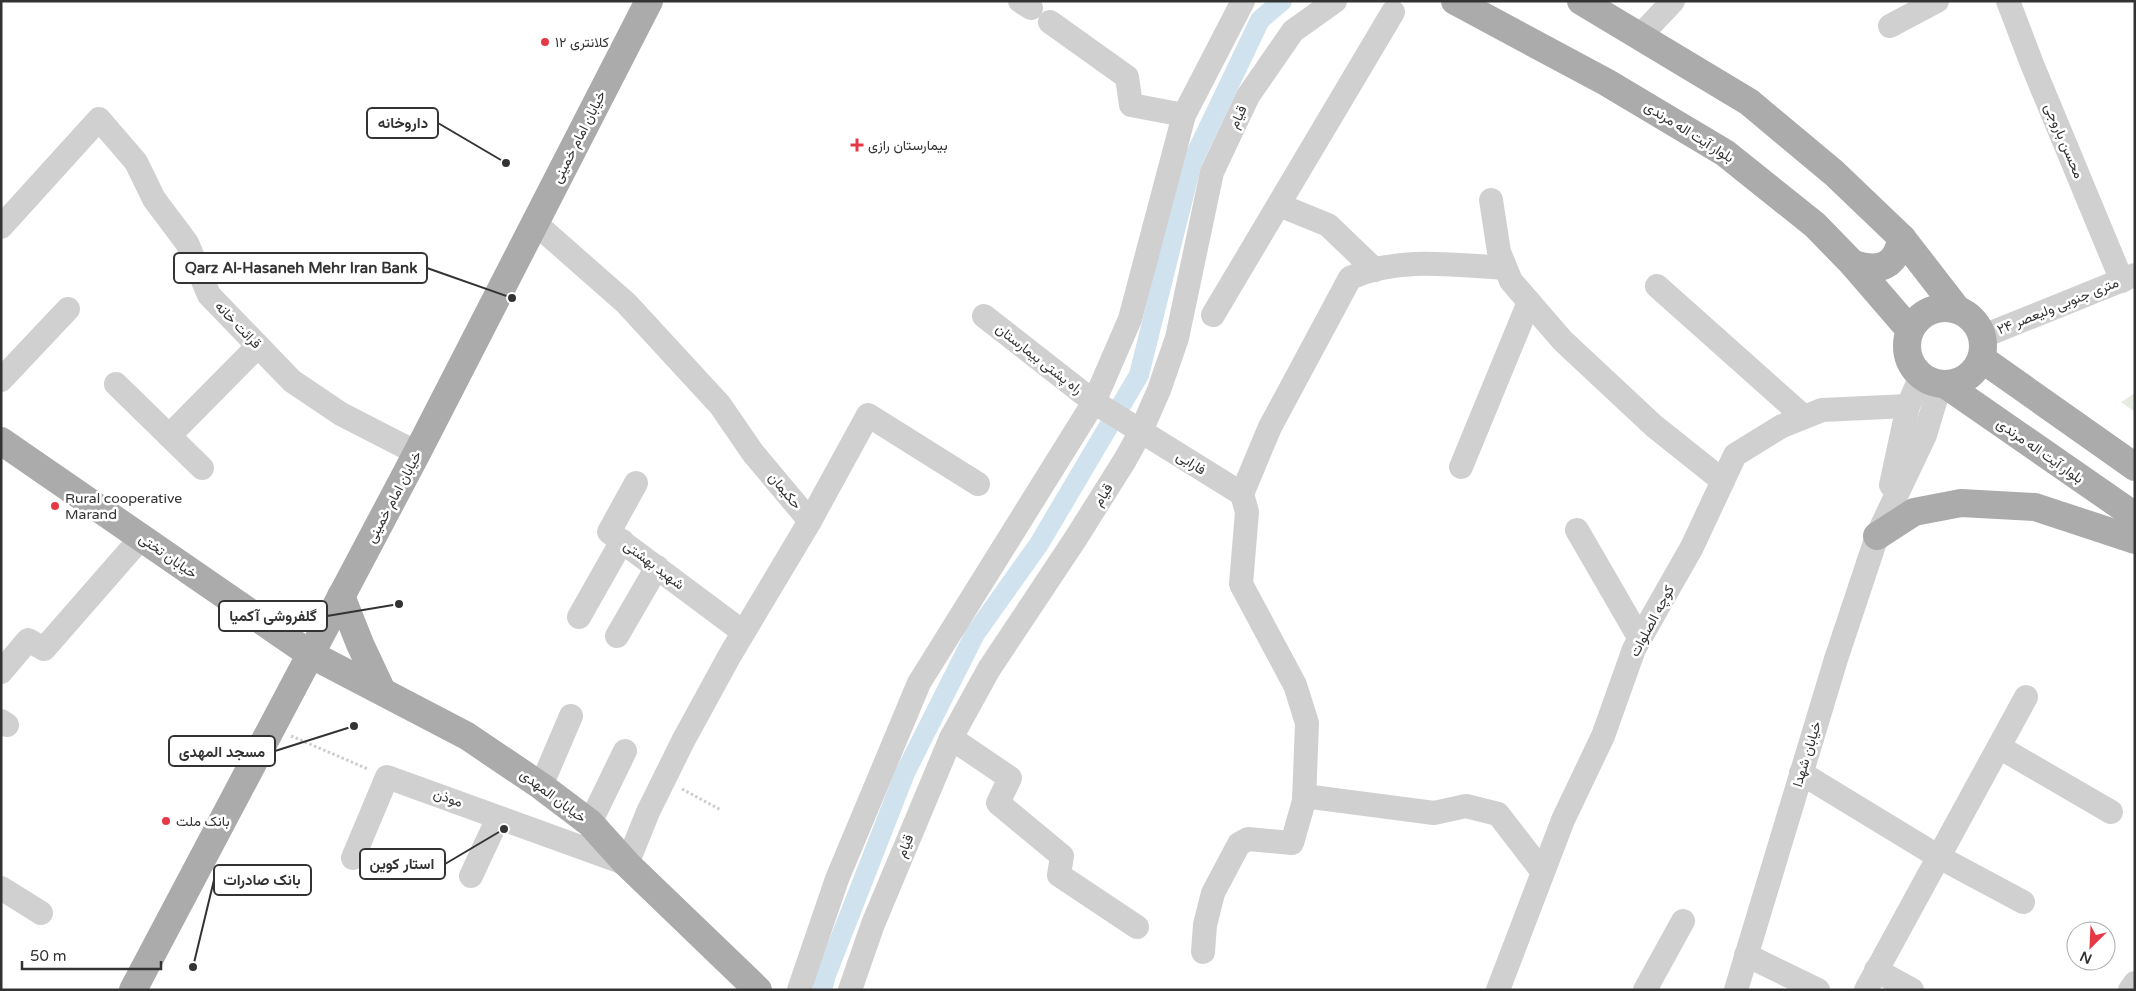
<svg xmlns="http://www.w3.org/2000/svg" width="2136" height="991" font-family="'Varela Round',Vazirmatn,sans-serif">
	<rect width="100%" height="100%" fill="#fff"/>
	<path fill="#e6ecdf" d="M2135 393V412L2121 402Z"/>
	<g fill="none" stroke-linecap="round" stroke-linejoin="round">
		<path stroke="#cfe2ee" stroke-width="20" d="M822 990 826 975 905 773 975 634 1039 544 1139 375 1192 162 1260 20 1282 1"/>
		<g stroke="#cdcdcd" stroke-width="3" stroke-dasharray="2.5 2.5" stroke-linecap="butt">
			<path d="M291 736 368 769"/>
			<path d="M682 789 721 810"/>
		</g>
		<g stroke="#d0d0d0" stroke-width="24">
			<path d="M1020 1 1031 8"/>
			<path d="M2008 1 2032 64 2122 281"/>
			<path d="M1050 22 1127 77 1131 105 1184 115"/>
			<path d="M1890 26 1937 1"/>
			<path d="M1641 35 1673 1"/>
			<path d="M1491 200 1499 252 1511 281 1563 341 1654 426 1723 481"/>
			<path d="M1279 205 1328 225 1375 270"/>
			<path d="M535 223 626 303 720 405 753 453 810 521"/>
			<path d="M1 227 99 119 136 162 154 199 187 243 209 295 292 381 341 414 417 453"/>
			<path d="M1657 286 1804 417"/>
			<path d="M1213 315 1393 12"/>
			<path d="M984 316 1094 402 1242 494"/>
			<path d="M1981 337 2135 275"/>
			<path d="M1 380 68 309"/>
			<path d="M116 384 202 468"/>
			<path d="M169 436 258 346"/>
			<path d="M1461 467 1529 302"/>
			<path d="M636 483 609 532 743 632"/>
			<path d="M1891 485 1908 406 1921 376"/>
			<path d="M1577 530 1640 639"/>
			<path d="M579 617 622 541"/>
			<path d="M617 636 657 567"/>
			<path d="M1 672 28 640 44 649 141 538"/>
			<path d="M1 721 7 725"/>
			<path d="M951 738 1010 778 998 803 1062 856 1059 875 1137 927"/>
			<path d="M1999 747 2111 812"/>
			<path d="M1801 773 1939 857 2023 902"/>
			<path d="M541 786 571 716"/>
			<path d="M1304 796 1434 813 1466 806 1498 814 1542 871"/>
			<path d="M590 823 625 751"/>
			<path d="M353 858 387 777 627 864 648 812 683 741 730 655 810 521 868 415 978 484"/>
			<path d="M471 876 498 818"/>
			<path d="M1 888 41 913"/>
			<path d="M1203 952 1205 925 1213 893 1239 844 1248 839 1292 843 1304 801 1307 723 1295 685 1241 584 1247 512 1242 494 1270 427 1350 278C1398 256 1454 265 1505 268"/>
			<path d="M1746 955 1818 990"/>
			<path d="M1876 970 1912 990"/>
			<path d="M799 990 837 879 919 683 1094 402 1130 319 1184 115 1243 1"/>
			<path d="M850 990 873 924 951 738 989 669 1076 538 1125 460 1141 431 1159 390 1177 338 1212 172 1248 96 1293 31 1335 1"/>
			<path d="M1498 990 1563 820 1603 736 1634 649 1692 547 1735 455 1782 426 1822 410 1908 406"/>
			<path d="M1645 990 1683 921"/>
			<path d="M1736 990 1836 659 1877 536 1925 435 1940 385"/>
			<path d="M1866 990 2026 697"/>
			<path d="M2130 990 2135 983"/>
		</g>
		<g stroke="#ababab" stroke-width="28">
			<path d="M1455 1 1606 82 1725 153 1815 225 1853 264 1910 330"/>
			<path d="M1581 1 1749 102 1834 173 1902 238 1957 309"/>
			<path d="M1853 264C1881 272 1895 267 1902 238"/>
			<circle cx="1945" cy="346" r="38"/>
			<path d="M1982 359 2135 467"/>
			<path d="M1946 385 2135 516"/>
			<path d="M1 441 310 654 467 736 541 786 590 823 627 864 758 990"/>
			<path d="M1877 536 1914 512 1961 503 2035 507 2135 540"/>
			<path d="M341 596 360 644 382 691"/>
			<path d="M133 990 417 453 649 1"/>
		</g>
	</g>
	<g fill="#e63946" stroke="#fff" stroke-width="2">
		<circle cx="545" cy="42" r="5"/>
		<path d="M854.5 137.5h5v5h5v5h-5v5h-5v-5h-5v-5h5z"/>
		<circle cx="55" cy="506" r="5"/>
		<circle cx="166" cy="821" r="5"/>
	</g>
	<g text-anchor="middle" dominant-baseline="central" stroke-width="5" stroke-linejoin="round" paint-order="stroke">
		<g font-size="14" fill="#333" stroke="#fff" text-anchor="start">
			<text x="555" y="42">کلانتری ۱۲</text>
			<text x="868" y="145">بیمارستان رازی</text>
			<text x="65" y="498">Rural cooperative<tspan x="65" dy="16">Marand</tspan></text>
			<text x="176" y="821">بانک ملت</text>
		</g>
		<g font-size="14" fill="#333" stroke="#fff">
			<text transform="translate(1238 117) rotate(-65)">قیام</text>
			<text transform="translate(1689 132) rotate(32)">بلوار آیت اله مرندی</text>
			<text transform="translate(579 137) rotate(-63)">خیابان امام خمینی</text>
			<text transform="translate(2064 141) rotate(67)">محسن باروجی</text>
			<text transform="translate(2058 306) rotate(-22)">۲۴ متری جنوبی ولیعصر</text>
			<text transform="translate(238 325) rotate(46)">قرائت خانه</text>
			<text transform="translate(1039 359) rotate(38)">راه پشتی بیمارستان</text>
			<text transform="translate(2040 451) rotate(35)">بلوار آیت اله مرندی</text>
			<text transform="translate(1191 463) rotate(32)">فارابی</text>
			<text transform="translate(785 491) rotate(50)">حکیمان</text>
			<text transform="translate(1103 495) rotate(-58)">قیام</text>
			<text transform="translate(394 497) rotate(-62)">خیابان امام خمینی</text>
			<text transform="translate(168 556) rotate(35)">خیابان تختی</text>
			<text transform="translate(654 565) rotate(37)">شهید بهشتی</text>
			<text transform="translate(1652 621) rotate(-62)">کوچه الصلوات</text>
			<text transform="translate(1807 754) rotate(-73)">خیابان شهدا</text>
			<text transform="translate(553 796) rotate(37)">خیابان المهدی</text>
			<text transform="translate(448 798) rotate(19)">موذن</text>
			<text transform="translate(905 846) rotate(-68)">قیام</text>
		</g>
	</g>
	<path fill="none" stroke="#333" stroke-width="2" d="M506 163L438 123M512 298L427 268M399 604L327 616M354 726L275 751M504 829L445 864M193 967L214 880"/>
	<g fill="#333" stroke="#fff" stroke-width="2">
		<circle cx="506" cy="163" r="5"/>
		<circle cx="512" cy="298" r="5"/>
		<circle cx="399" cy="604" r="5"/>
		<circle cx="354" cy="726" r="5"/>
		<circle cx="504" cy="829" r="5"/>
		<circle cx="193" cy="967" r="5"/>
	</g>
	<g fill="#fff" stroke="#333" stroke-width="2">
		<rect x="367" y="108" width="71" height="30" rx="5"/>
		<rect x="174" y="253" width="253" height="30" rx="5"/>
		<rect x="219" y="601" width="108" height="30" rx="5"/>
		<rect x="169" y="736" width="106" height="30" rx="5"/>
		<rect x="360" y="849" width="85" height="30" rx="5"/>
		<rect x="214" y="865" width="97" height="30" rx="5"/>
	</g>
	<g font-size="15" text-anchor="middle" font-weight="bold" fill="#333">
		<text x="403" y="128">داروخانه</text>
		<text x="301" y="273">Qarz Al-Hasaneh Mehr Iran Bank</text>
		<text x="273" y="621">گلفروشی آکمیا</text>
		<text x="222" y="757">مسجد المهدی</text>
		<text x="402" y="869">استار کوین</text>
		<text x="262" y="885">بانک صادرات</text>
	</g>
	<rect width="2136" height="991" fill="none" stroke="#333333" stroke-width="5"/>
	<g transform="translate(2091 946) rotate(204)"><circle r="24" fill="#ffffff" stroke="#adadad"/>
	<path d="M0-4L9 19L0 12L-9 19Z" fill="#e63946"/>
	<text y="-8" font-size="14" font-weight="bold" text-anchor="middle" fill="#333333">N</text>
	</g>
	<path d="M22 961v8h139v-8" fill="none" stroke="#333333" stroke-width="2.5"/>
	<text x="30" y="961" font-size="15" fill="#333333" stroke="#ffffff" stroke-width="4" paint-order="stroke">50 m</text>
</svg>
